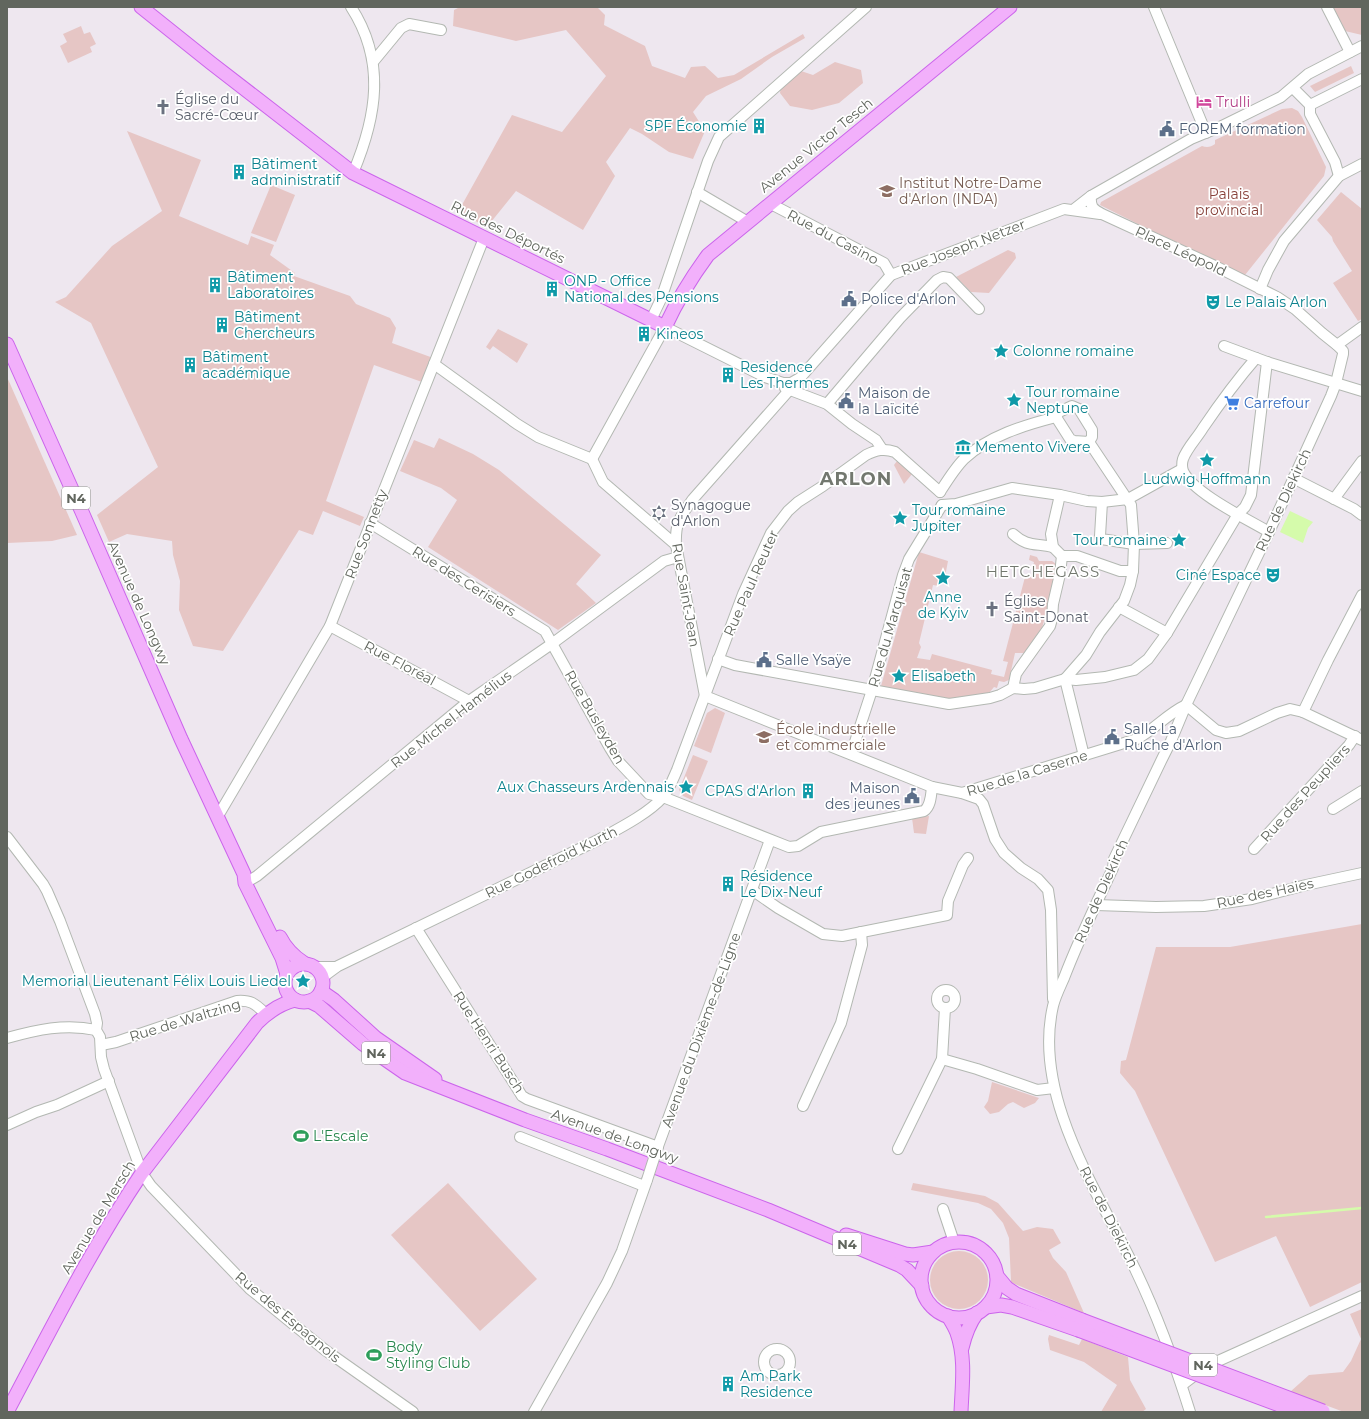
<svg xmlns="http://www.w3.org/2000/svg" width="1369" height="1419" font-family="Montserrat,sans-serif">
	<rect width="100%" height="100%" fill="#eee7ef"/>
	<g fill="#e6c6c5">
		<path d="M460 7H597L605 15 604 25 645 46 652 66 685 78 691 67 705 66 718 78 734 75 803 34 805 38 772 57 741 79 706 96 693 112 705 131 693 159 669 152 642 134 630 128 606 162 615 176 583 230 516 191 487 227 458 212 512 115 562 132 606 76 566 30 516 41 453 26 454 10Z"/>
		<path d="M1333 7H1362V35L1345 31Z"/>
		<path d="M81 26 84 34 90 32 96 44 90 47 92 52 68 63 60 46 67 42 63 34Z"/>
		<path d="M835 62 861 70 863 83 839 103 812 110 790 106 780 93 781 86 798 70 813 75Z"/>
		<path d="M1351 66 1354 73 1315 92 1310 86Z"/>
		<path d="M1292 108 1298 111 1302 117 1326 167 1324 176 1245 275 1170 239 1159 235 1154 232 1100 205 1101 202 1202 146C1207 148 1211 147 1215 144V140L1282 109Z"/>
		<path d="M127 131 201 160 179 216 248 245 251 236 274 245 270 255 295 273 294 276 350 296 356 304 390 318 396 328 392 343 436 359 422 382 374 365 326 501 364 517 360 526 323 511 313 535 299 530 223 651 193 646 179 610 180 581 173 555 172 541 127 534 109 542 97 515 158 467 91 323 55 302 66 297 112 246 162 211Z"/>
		<path d="M271 185 295 195 276 242 251 233Z"/>
		<path d="M1341 192 1362 209V319L1358 321 1333 283 1352 271 1333 241 1332 237 1317 220Z"/>
		<path d="M1008 250 1015 253 1016 258 989 293 971 292 956 277Z"/>
		<path d="M498 329 528 344 517 363 493 346 490 350 486 347Z"/>
		<path d="M7 377 77 535 52 541 7 543Z"/>
		<path d="M439 438 473 454 499 470 601 555 576 584 596 603 558 630 428 547 457 500 441 488 400 471 414 440 434 448Z"/>
		<path d="M897 461 912 474 904 484 894 465Z"/>
		<path d="M919 552 948 561 944 582 940 581 939 586 933 585 919 643 921 647 917 658 930 660 932 654 992 670 991 674 1004 677 1008 662 1003 661 1025 577 1030 578 1034 562 1029 560 1030 555 1037 557 1039 561H1052L1056 564 1057 574 1042 628 1024 653H1015L1009 680 1004 682 999 681 997 688 994 687 989 693 950 700 885 690 881 686Z"/>
		<path d="M715 708 725 713 711 753 694 746 707 713Z"/>
		<path d="M693 755 708 761 692 800 683 796 679 790Z"/>
		<path d="M929 816 926 834 914 833 912 818Z"/>
		<path d="M1362 924V1282L1310 1307 1276 1236 1215 1262 1135 1091 1120 1073 1121 1061 1126 1060 1156 947H1230Z"/>
		<path d="M992 1082 1039 1098 1035 1103 1024 1108 1013 1102 1008 1104 999 1112 990 1114 984 1107 988 1101Z"/>
		<path d="M448 1183 537 1279 480 1331 391 1235Z"/>
		<path d="M913 1183 985 1196 998 1203 1023 1231 1037 1227 1053 1229 1061 1243 1049 1250 1053 1258 1066 1272 1084 1313 1010 1282 1011 1281 1009 1238 1003 1223 991 1209 978 1203 911 1190Z"/>
		<circle cx="959" cy="1280" r="29"/>
		<path d="M1362 1309V1412H1344L1290 1392 1309 1375 1343 1372 1351 1361 1361 1339 1350 1314Z"/>
		<path d="M1049 1335 1079 1345 1082 1339 1128 1357 1130 1380 1146 1409 1142 1412H1101L1117 1385 1084 1362 1050 1350 1048 1339Z"/>
	</g>
	<path fill="#d5fbab" d="M1290 511 1313 522 1308 528 1303 543 1280 532Z"/>
	<g fill="none" stroke-linecap="round" stroke-linejoin="round">
		<path stroke="#d5fbab" stroke-width="2.5" d="M1266 1217 1362 1208"/>
		<defs>
			<g id="minor">
				<path d="M351 7C386 61 377 116 353 173"/>
				<path d="M1154 7 1206 133"/>
				<path d="M1327 7 1350 52"/>
				<path d="M373 62 401 28 409 24 441 30"/>
				<path d="M1293 88 1310 105V114L1335 162 1339 176"/>
				<path d="M1310 105 1362 79"/>
				<path d="M697 192 748 222"/>
				<path d="M1091 196C1090 207 1093 209 1102 214L1215 266 1277 297 1295 309 1322 333 1337 345 1343 351V354L1336 383 1331 396 1269 532 1186 705 1171 741 1162 759 1114 859 1113 868C1096 904 1078 941 1064 978 1060 987 1055 997 1053 1006 1032 1097 1099 1193 1136 1271 1158 1317 1175 1364 1190 1412"/>
				<path d="M771 204 884 263 891 275"/>
				<path d="M1073 210 1091 196 1191 139 1220 127 1281 97 1308 74 1362 46"/>
				<path d="M1260 289 1268 270 1284 241 1339 176 1362 164"/>
				<path d="M651 320 661 299 708 161 719 137 866 7"/>
				<path d="M1337 345 1362 327"/>
				<path d="M1224 346 1267 362 1362 391"/>
				<path d="M1256 358C1236 381 1220 403 1203 428 1197 438 1187 448 1183 459 1182 462 1182 468 1183 471 1193 493 1247 519 1269 532"/>
				<path d="M434 364 517 424 538 437 592 459"/>
				<path d="M785 388 827 404 852 424 876 440 882 449"/>
				<path d="M827 404 900 318 937 280 943 277 949 278 979 309"/>
				<path d="M1072 406 1079 409 1092 430V437L1089 442 1074 441 1070 439 1056 417 1059 412Z"/>
				<path d="M592 459 665 327 765 377 783 383H791L798 379"/>
				<path d="M592 459 603 482 676 545"/>
				<path d="M1293 478 1354 509 1362 515"/>
				<path d="M940 492C947 481 955 468 964 459 988 436 1025 425 1056 417"/>
				<path d="M1060 495 1051 534 1053 547 1062 556"/>
				<path d="M1334 499 1362 461"/>
				<path d="M1102 502 1100 536 1101 539 1134 544 1167 543"/>
				<path d="M942 505 956 504 1012 488 1060 495 1087 501 1102 502 1128 499 1182 469"/>
				<path d="M370 523 545 631 610 748 618 761 649 794 663 797 789 847 798 846 821 832 924 811C931 806 931 795 932 787"/>
				<path d="M1013 534C1027 547 1035 543 1053 547"/>
				<path d="M1062 556H1077L1120 571H1133"/>
				<path d="M1119 607 1167 633"/>
				<path d="M330 626 469 701"/>
				<path d="M718 659 735 665 949 704 990 698 1000 695 1013 688 1024 689 1035 688 1065 679 1076 680 1105 677 1134 670 1148 659 1167 633 1238 514 1245 507 1251 495 1267 362"/>
				<path d="M1065 679 1086 655 1100 632 1124 601 1130 585 1133 571 1134 544 1131 505 1089 442"/>
				<path d="M1065 679 1084 756"/>
				<path d="M1013 688 1016 674 1020 668 1050 626 1052 619 1053 604 1060 574 1062 556"/>
				<path d="M705 696 676 545C675 522 680 517 693 499L891 275 1064 209 1100 214"/>
				<path d="M705 696 932 787 962 793 1137 739C1155 729 1167 714 1186 705"/>
				<path d="M1186 705 1216 730 1226 733 1239 731 1277 713 1290 709 1303 712 1362 740"/>
				<path d="M1303 712 1328 660 1362 595"/>
				<path d="M851 754 872 690 903 575 909 559 942 505"/>
				<path d="M962 793 979 799 983 804 995 839 1004 853 1021 868 1038 879 1048 890 1051 910 1053 999"/>
				<path d="M1333 809 1362 791"/>
				<path d="M218 816 330 626 484 238"/>
				<path d="M7 837 43 884 47 891 60 921 95 1014 97 1023 96 1030 100 1037 101 1057 104 1069 142 1173 151 1186 250 1289 325 1350 413 1412"/>
				<path d="M1254 849 1349 745 1355 736"/>
				<path d="M245 883 257 876 469 701 553 643 664 561 678 557"/>
				<path d="M752 890 778 908 823 934 842 936 947 915 948 901 963 865 968 858"/>
				<path d="M1096 905 1156 907 1204 906 1252 899 1306 885 1362 873"/>
				<path d="M416 928 522 1096 527 1099 658 1147"/>
				<path d="M316 967H336"/>
				<path d="M323 977 338 966 598 840C618 829 648 814 663 797 669 790 673 779 677 770L743 594 771 533 788 511 798 502 823 486 866 455C876 450 884 448 895 452L940 492"/>
				<circle cx="946" cy="999" r="9"/>
				<path d="M7 1038C36 1030 65 1023 96 1030"/>
				<path d="M101 1045 116 1042 237 1001C252 1000 255 1004 266 1014"/>
				<path d="M942 1059 977 1069 1037 1090 1054 1088"/>
				<path d="M803 1106 841 1023 862 945 861 932"/>
				<path d="M7 1125 36 1112 57 1105 109 1081"/>
				<path d="M520 1137 644 1186"/>
				<path d="M657 1149 770 840"/>
				<path d="M898 1149 942 1059 945 1008"/>
				<path d="M943 1209 954 1242"/>
				<circle cx="777" cy="1362" r="13"/>
				<path d="M1182 1385 1207 1366 1362 1296"/>
				<path d="M534 1412 607 1283 622 1251 647 1180"/>
			</g>
			<g id="major">
				<path d="M141 7 211 63 353 173 665 327C677 301 691 278 708 255L1010 7"/>
				<path d="M7 344 82 512 181 739 244 874 245 883 282 958 287 974"/>
				<path d="M280 937C286 949 293 956 304 963"/>
				<circle cx="304" cy="983" r="19"/>
				<path d="M321 991 334 1000 376 1038 435 1079"/>
				<path d="M309 1001 319 1006 363 1044 405 1073 525 1120 607 1149 768 1210 899 1265 907 1270 922 1286"/>
				<path d="M846 1235 905 1254 913 1255 933 1252"/>
				<circle cx="959" cy="1280" r="38"/>
				<path d="M997 1276 1007 1288 1016 1294 1082 1320"/>
				<path d="M986 1307 1001 1305 1012 1307 1078 1330"/>
				<path d="M948 1316C951 1321 955 1327 957 1333 966 1358 962 1386 961 1412"/>
				<path d="M962 1348C965 1335 969 1324 977 1313"/>
				<path d="M7 1412C50 1331 91 1249 142 1173L257 1023C268 1012 279 1004 295 1000"/>
			</g>
		</defs>
		<use href="#minor" stroke="#b3b8b2" stroke-width="12"/>
		<use href="#major" stroke="#cb64eb" stroke-width="15"/>
		<use href="#minor" stroke="#fff" stroke-width="10"/>
		<use href="#major" stroke="#f2b0fb" stroke-width="13"/>
		<defs>
			<path id="minor-bridge" d="M647 1180 657 1149"/>
			<g id="major-bridge">
				<path d="M1082 1320 1323 1411"/>
				<path d="M1078 1330 1298 1412"/>
			</g>
		</defs>
		<use href="#minor-bridge" stroke="#b3b8b2" stroke-width="12" stroke-linecap="butt"/>
		<use href="#major-bridge" stroke="#cb64eb" stroke-width="15" stroke-linecap="butt"/>
		<use href="#minor-bridge" stroke="#fff" stroke-width="10"/>
		<use href="#major-bridge" stroke="#f2b0fb" stroke-width="13"/>
	</g>
	<defs>
		<symbol id="hotel-bare" viewBox="-9 -9 18 18"><path d="M-6-4.5h1.5V1H6V5H4.5V3h-9V5H-6ZM-4 0a1.8 1.8 0 1 1 3.6 0ZM.5 0V-2.5h3Q6-2.5 6 0Z" fill="#d1479c" stroke="#fff" stroke-width="2.5" paint-order="stroke"/></symbol>
		<symbol id="church-bare" viewBox="-9 -9 18 18"><path d="M-1.2-6h2.4v3.5h3.3v2.4h-3.3V6h-2.4V-.1h-3.3v-2.4h3.3Z" fill="#6b7280" stroke="#fff" stroke-width="2.5" paint-order="stroke"/></symbol>
		<symbol id="building-bare" viewBox="-9 -9 18 18"><path d="M-4-6H4V6H1V3H-1V6H-4ZM-2.5-4.3h1.7v1.8h-1.7ZM.8-4.3h1.7v1.8H.8ZM-2.5-1h1.7V.8h-1.7ZM.8-1h1.7V.8H.8Z" fill="#0f9aa8" stroke="#fff" stroke-width="2.5" paint-order="stroke"/></symbol>
		<symbol id="civic-bare" viewBox="-9 -9 18 18"><path d="M-.6-6.5H3V-4.5H.6V-3L4-1V1h2V6H-6V1h2V-1L-.6-3ZM-1.2 2.5V6h2.4V2.5Z" fill="#5c6f8a" stroke="#fff" stroke-width="2.5" paint-order="stroke"/></symbol>
		<symbol id="school-bare" viewBox="-9 -9 18 18"><path d="M0-5L7-2L0 1L-7-2ZM-4 1L0 2.5L4 1V4Q0 6-4 4Z" fill="#8d6e63" stroke="#fff" stroke-width="2.5" paint-order="stroke"/></symbol>
		<symbol id="theatre-bare" viewBox="-9 -9 18 18"><path d="M-5-5.5Q0-4 5-5.5V0Q5 5 0 6Q-5 5-5 0ZM-3.3-2.5H-1v1.5H-3.3ZM1-2.5H3.3v1.5H1ZM-2.8 1Q0 5.5 2.8 1Z" fill="#0f9aa8" stroke="#fff" stroke-width="2.5" paint-order="stroke"/></symbol>
		<symbol id="sight-bare" viewBox="-9 -9 18 18"><path d="M0-6L1.8-2.2L6-1.7L2.9 1.2L3.7 5.4L0 3.3L-3.7 5.4L-2.9 1.2L-6-1.7L-1.8-2.2Z" fill="#0f9aa8" stroke="#fff" stroke-width="2.5" paint-order="stroke"/></symbol>
		<symbol id="supermarket-bare" viewBox="-9 -9 18 18"><path d="M-6-5.5h2.5l.6 2H6L4.5 2H-2.5L-4.4-4H-6ZM-1.5 3.2a1.3 1.3 0 1 0 .1 0ZM3 3.2a1.3 1.3 0 1 0 .1 0Z" fill="#3f7fe0" stroke="#fff" stroke-width="2.5" paint-order="stroke"/></symbol>
		<symbol id="museum-bare" viewBox="-9 -9 18 18"><path d="M0-6L6-3V-2H-6V-3ZM-5-1h2V3h-2ZM-1-1h2V3h-2ZM3-1h2V3H3ZM-6 4H6V6H-6Z" fill="#0f9aa8" stroke="#fff" stroke-width="2.5" paint-order="stroke"/></symbol>
		<symbol id="synagogue-bare" viewBox="-9 -9 18 18"><path d="M0-6.5L5.6 3.2H-5.6ZM0 6.5L5.6-3.2H-5.6Z" fill="#6b7280" stroke="#fff" stroke-width="2.5" paint-order="stroke"/></symbol>
		<symbol id="university-bare" viewBox="-9 -9 18 18"><path d="M0-5L7-2L0 1L-7-2ZM-4 1L0 2.5L4 1V4Q0 6-4 4Z" fill="#8d6e63" stroke="#fff" stroke-width="2.5" paint-order="stroke"/></symbol>
		<symbol id="stadium-bare" viewBox="-9 -9 18 18"><path d="M0-5a6.5 5 0 1 0 0 10a6.5 5 0 1 0 0-10ZM-3.5-1.8h7v3.6h-7Z" fill="#2e9e5b" stroke="#fff" stroke-width="2.5" paint-order="stroke"/></symbol>
	</defs>
	<g fill-rule="evenodd">
		<use href="#hotel-bare" x="1193" y="91" width="22" height="22"/>
		<use href="#church-bare" x="152" y="96" width="22" height="22"/>
		<use href="#building-bare" x="748" y="115" width="22" height="22"/>
		<use href="#civic-bare" x="1156" y="118" width="22" height="22"/>
		<use href="#building-bare" x="228" y="161" width="22" height="22"/>
		<use href="#school-bare" x="876" y="180" width="22" height="22"/>
		<use href="#building-bare" x="204" y="274" width="22" height="22"/>
		<use href="#building-bare" x="541" y="278" width="22" height="22"/>
		<use href="#civic-bare" x="838" y="288" width="22" height="22"/>
		<use href="#theatre-bare" x="1202" y="291" width="22" height="22"/>
		<use href="#building-bare" x="211" y="314" width="22" height="22"/>
		<use href="#building-bare" x="633" y="323" width="22" height="22"/>
		<use href="#sight-bare" x="990" y="340" width="22" height="22"/>
		<use href="#building-bare" x="179" y="354" width="22" height="22"/>
		<use href="#building-bare" x="717" y="364" width="22" height="22"/>
		<use href="#sight-bare" x="1003" y="389" width="22" height="22"/>
		<use href="#civic-bare" x="835" y="390" width="22" height="22"/>
		<use href="#supermarket-bare" x="1221" y="392" width="22" height="22"/>
		<use href="#museum-bare" x="952" y="436" width="22" height="22"/>
		<use href="#sight-bare" x="1196" y="449" width="22" height="22"/>
		<use href="#synagogue-bare" x="648" y="502" width="22" height="22"/>
		<use href="#sight-bare" x="889" y="507" width="22" height="22"/>
		<use href="#sight-bare" x="1168" y="529" width="22" height="22"/>
		<use href="#theatre-bare" x="1262" y="564" width="22" height="22"/>
		<use href="#sight-bare" x="932" y="567" width="22" height="22"/>
		<use href="#church-bare" x="981" y="598" width="22" height="22"/>
		<use href="#civic-bare" x="753" y="649" width="22" height="22"/>
		<use href="#sight-bare" x="888" y="665" width="22" height="22"/>
		<use href="#university-bare" x="753" y="726" width="22" height="22"/>
		<use href="#civic-bare" x="1101" y="726" width="22" height="22"/>
		<use href="#sight-bare" x="675" y="776" width="22" height="22"/>
		<use href="#building-bare" x="797" y="780" width="22" height="22"/>
		<use href="#civic-bare" x="901" y="785" width="22" height="22"/>
		<use href="#building-bare" x="717" y="873" width="22" height="22"/>
		<use href="#sight-bare" x="292" y="970" width="22" height="22"/>
		<use href="#stadium-bare" x="290" y="1125" width="22" height="22"/>
		<use href="#stadium-bare" x="363" y="1344" width="22" height="22"/>
		<use href="#building-bare" x="717" y="1373" width="22" height="22"/>
	</g>
	<g text-anchor="middle" dominant-baseline="central" stroke-width="3.5" stroke-linejoin="round" paint-order="stroke">
		<g fill="#fff" stroke="#90948e" stroke-width="1">
			<rect x="62" y="487" width="28" height="22" rx="3"/>
			<rect x="362" y="1042" width="28" height="22" rx="3"/>
			<rect x="833" y="1233" width="28" height="22" rx="3"/>
			<rect x="1189" y="1354" width="28" height="22" rx="3"/>
		</g>
		<g font-size="13" font-weight="bold" fill="#61665e">
			<text x="76" y="498">N4</text>
			<text x="376" y="1053">N4</text>
			<text x="847" y="1244">N4</text>
			<text x="1203" y="1365">N4</text>
		</g>
		<g font-size="14" fill="#5b616d" stroke="#fff" text-anchor="start">
			<text x="175" y="99">Église du<tspan x="175" dy="16">Sacré-Cœur</tspan></text>
			<text x="671" y="505">Synagogue<tspan x="671" dy="16">d'Arlon</tspan></text>
			<text x="1004" y="601">Église<tspan x="1004" dy="16">Saint-Donat</tspan></text>
		</g>
		<g font-size="14" fill="#b23c85" stroke="#fff" text-anchor="start">
			<text x="1216" y="102">Trulli</text>
		</g>
		<g font-size="14" fill="#0d838f" stroke="#fff" text-anchor="start">
			<text x="747" y="126" text-anchor="end">SPF Économie</text>
			<text x="251" y="164">Bâtiment<tspan x="251" dy="16">administratif</tspan></text>
			<text x="227" y="277">Bâtiment<tspan x="227" dy="16">Laboratoires</tspan></text>
			<text x="564" y="281">ONP - Office<tspan x="564" dy="16">National des Pensions</tspan></text>
			<text x="1225" y="302">Le Palais Arlon</text>
			<text x="234" y="317">Bâtiment<tspan x="234" dy="16">Chercheurs</tspan></text>
			<text x="656" y="334">Kineos</text>
			<text x="1013" y="351">Colonne romaine</text>
			<text x="202" y="357">Bâtiment<tspan x="202" dy="16">académique</tspan></text>
			<text x="740" y="367">Residence<tspan x="740" dy="16">Les Thermes</tspan></text>
			<text x="1026" y="392">Tour romaine<tspan x="1026" dy="16">Neptune</tspan></text>
			<text x="975" y="447">Memento Vivere</text>
			<text x="1207" y="479" text-anchor="middle">Ludwig Hoffmann</text>
			<text x="912" y="510">Tour romaine<tspan x="912" dy="16">Jupiter</tspan></text>
			<text x="1167" y="540" text-anchor="end">Tour romaine</text>
			<text x="1261" y="575" text-anchor="end">Ciné Espace</text>
			<text x="943" y="597" text-anchor="middle">Anne<tspan x="943" dy="16">de Kyiv</tspan></text>
			<text x="911" y="676">Elisabeth</text>
			<text x="674" y="787" text-anchor="end">Aux Chasseurs Ardennais</text>
			<text x="796" y="791" text-anchor="end">CPAS d'Arlon</text>
			<text x="740" y="876">Résidence<tspan x="740" dy="16">Le Dix-Neuf</tspan></text>
			<text x="291" y="981" text-anchor="end">Memorial Lieutenant Félix Louis Liedel</text>
			<text x="740" y="1376">Am Park<tspan x="740" dy="16">Residence</tspan></text>
		</g>
		<g font-size="14" fill="#4e5e75" stroke="#fff" text-anchor="start">
			<text x="1179" y="129">FOREM formation</text>
			<text x="861" y="299">Police d'Arlon</text>
			<text x="858" y="393">Maison de<tspan x="858" dy="16">la Laïcité</tspan></text>
			<text x="776" y="660">Salle Ysaÿe</text>
			<text x="1124" y="729">Salle La<tspan x="1124" dy="16">Ruche d'Arlon</tspan></text>
			<text x="900" y="788" text-anchor="end">Maison<tspan x="900" dy="16">des jeunes</tspan></text>
		</g>
		<g font-size="14" fill="#61665e" stroke="#fff">
			<text transform="translate(816 145) rotate(-39)">Avenue Victor Tesch</text>
			<text transform="translate(508 232) rotate(26)">Rue des Déportés</text>
			<text transform="translate(833 237) rotate(28)">Rue du Casino</text>
			<text transform="translate(963 247) rotate(-21)">Rue Joseph Netzer</text>
			<text transform="translate(1181 251) rotate(25)">Place Léopold</text>
			<text transform="translate(1283 500) rotate(-65)">Rue de Diekirch</text>
			<text transform="translate(366 534) rotate(-69)">Rue Sonnetty</text>
			<text transform="translate(464 581) rotate(32)">Rue des Cerisiers</text>
			<text transform="translate(751 583) rotate(-66)">Rue Paul Reuter</text>
			<text transform="translate(686 595) rotate(80)">Rue Saint-Jean</text>
			<text transform="translate(139 603) rotate(66)">Avenue de Longwy</text>
			<text transform="translate(890 627) rotate(-74)">Rue du Marquisat</text>
			<text transform="translate(400 663) rotate(28)">Rue Floréal</text>
			<text transform="translate(595 717) rotate(60)">Rue Busleyden</text>
			<text transform="translate(451 719) rotate(-38)">Rue Michel Hamélius</text>
			<text transform="translate(1027 773) rotate(-17)">Rue de la Caserne</text>
			<text transform="translate(1305 793) rotate(-48)">Rue des Peupliers</text>
			<text transform="translate(551 862) rotate(-26)">Rue Godefroid Kurth</text>
			<text transform="translate(1101 891) rotate(-66)">Rue de Diekirch</text>
			<text transform="translate(1265 893) rotate(-12)">Rue des Haies</text>
			<text transform="translate(185 1020) rotate(-17)">Rue de Waltzing</text>
			<text transform="translate(701 1030) rotate(-70)">Avenue du Dixième-de-Ligne</text>
			<text transform="translate(489 1042) rotate(57)">Rue Henri Busch</text>
			<text transform="translate(615 1136) rotate(20)">Avenue de Longwy</text>
			<text transform="translate(98 1217) rotate(-59)">Avenue de Mersch</text>
			<text transform="translate(1109 1217) rotate(63)">Rue de Diekirch</text>
			<text transform="translate(288 1317) rotate(40)">Rue des Espagnols</text>
		</g>
		<g font-size="14" fill="#785e54" stroke="#fff" text-anchor="start">
			<text x="899" y="183">Institut Notre-Dame<tspan x="899" dy="16">d'Arlon (INDA)</tspan></text>
			<text x="776" y="729">École industrielle<tspan x="776" dy="16">et commerciale</tspan></text>
		</g>
		<g font-size="14" fill="#88423b" stroke="#fff">
			<text x="1229" y="194">Palais<tspan x="1229" dy="16">provincial</tspan></text>
		</g>
		<g font-size="14" fill="#366cbe" stroke="#fff" text-anchor="start">
			<text x="1244" y="403">Carrefour</text>
		</g>
		<g font-size="14" fill="#27864d" stroke="#fff" text-anchor="start">
			<text x="313" y="1136">L'Escale</text>
			<text x="386" y="1347">Body<tspan x="386" dy="16">Styling Club</tspan></text>
		</g>
		<g font-size="15" letter-spacing="1" fill="#73786f" stroke="#fff">
			<text x="1043" y="571">HETCHEGASS</text>
		</g>
		<g font-size="18" font-weight="bold" letter-spacing="1" fill="#73786f" stroke="#fff">
			<text x="856" y="479">ARLON</text>
		</g>
	</g>
	<rect width="1369" height="1419" fill="none" stroke="#61665e" stroke-width="16"/>
</svg>
